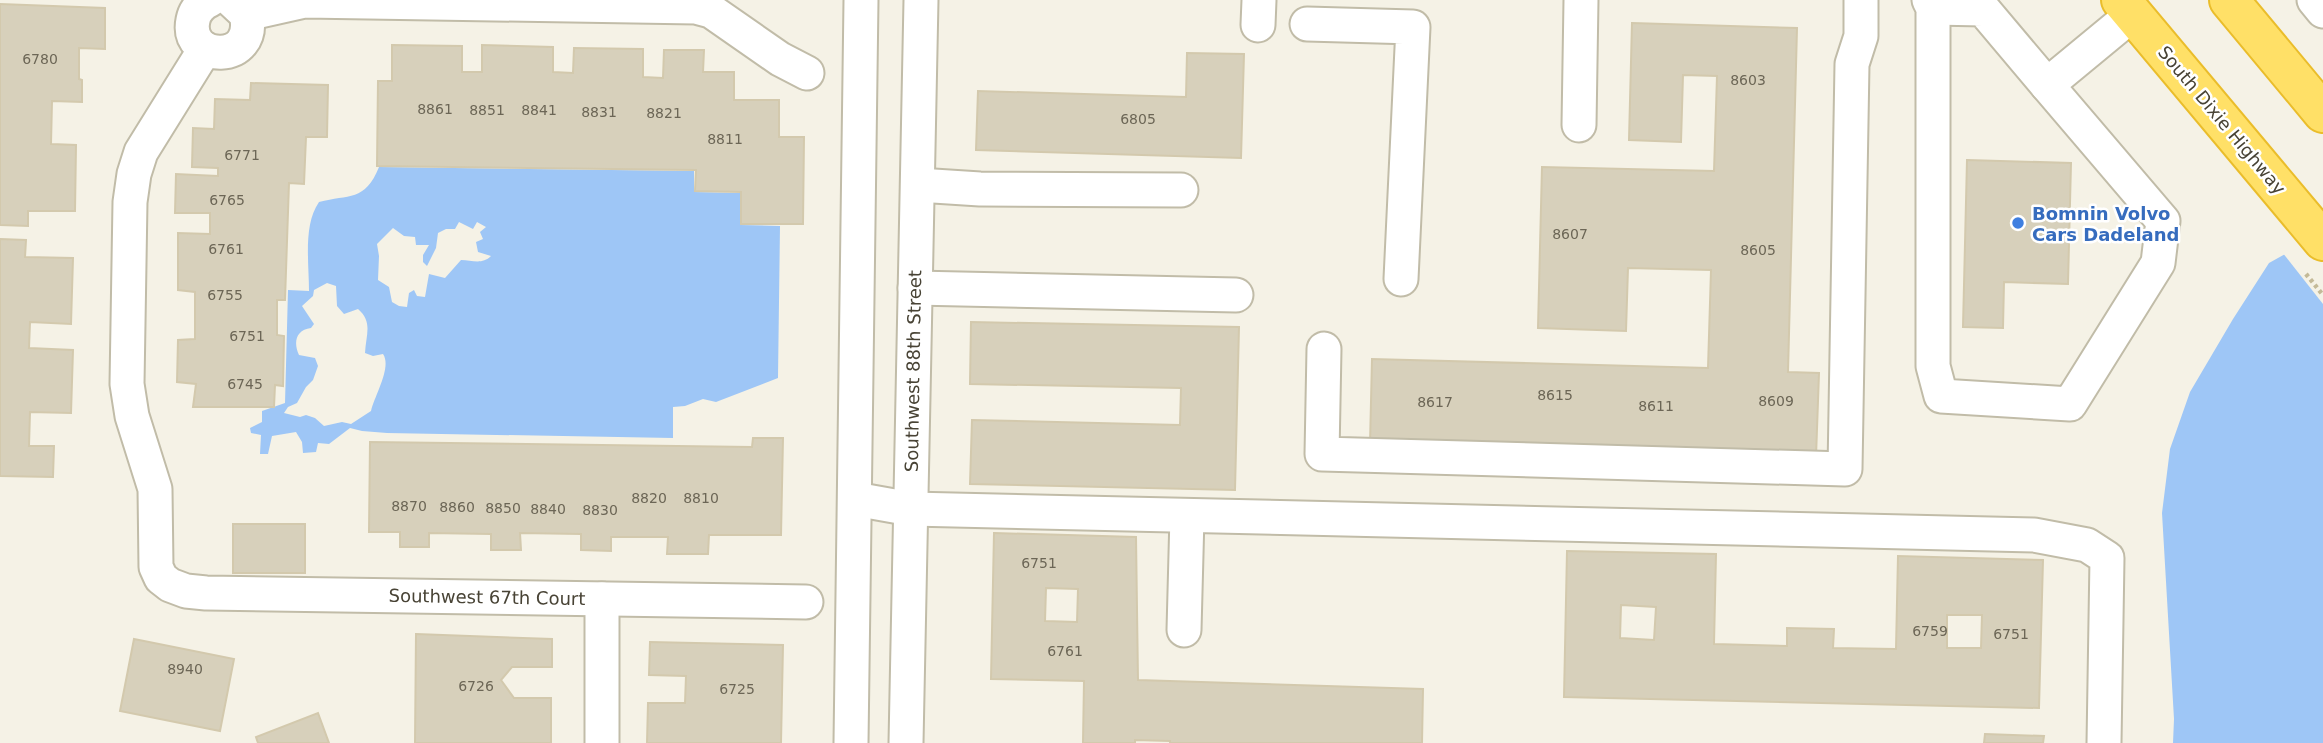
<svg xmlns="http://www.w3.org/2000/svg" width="2323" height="743" font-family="'DejaVu Sans',sans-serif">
	<rect width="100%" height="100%" fill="#f5f2e6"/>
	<g fill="#9ec6f6" fill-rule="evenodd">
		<path d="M379 167 694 171V192L740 193V225L780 226 778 378 716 402 703 399 685 406 673 407V438L387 433 362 431 350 428 329 444 318 443 316 452 303 453 302 442 296 432 272 436 268 454H260L261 435 251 433 250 428 262 422V411L285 403 288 290 309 291C309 263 303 225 319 202 349 194 365 202 379 167ZM459 222 473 229 477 222 486 227 480 232 483 239 476 242 478 252 491 256C482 265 472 260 461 260L445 278 429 274 425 297 417 296 414 290 409 293 407 307 399 306 392 302 389 287 378 280 379 256 377 244 393 228 404 236 415 237 416 245H429L423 255V262L427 266 436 248 438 233 446 229H455ZM327 283 336 286 337 306 344 314 358 309C373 322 366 334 365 353L373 356 383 354C392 367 375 395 371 411L351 424 342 422 324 426 315 418 306 415 300 417 284 413 288 407 297 403 306 387 313 380 318 366 315 358 299 355C293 342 296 330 311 328L314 324 302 306 313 296 314 290Z"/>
		<path d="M2323 233V743H2173L2174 719 2162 513 2170 449 2190 392 2233 319 2269 263Z"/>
	</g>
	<path fill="#f5f2e6" d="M2323 229V304L2282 252Z"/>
	<g fill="#d7d0bb" stroke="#d3c9ad" stroke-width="2" fill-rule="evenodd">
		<path d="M0 4 105 8V49L79 48V79L82 80V102L52 101 51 144 76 145 75 211H28V226L0 225Z"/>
		<path d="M1632 23 1797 28 1788 372 1819 373 1816 457 1370 444 1372 359 1708 368 1711 270 1628 268 1626 331 1538 328 1542 167 1714 171 1717 76 1683 75 1681 142 1629 140Z"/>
		<path d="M392 45 462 46V72H482V45L553 47V72L573 73 574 48 643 49V77L663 78 664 50H704L703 72H734V100H779V137H804L803 224H741V192L695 191 696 170 377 166 378 81H392Z"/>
		<path d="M1187 53 1244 54 1241 158 976 150 978 91 1186 97Z"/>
		<path d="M251 83 328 85 327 137H306L304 184 289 183 285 300H277V335L284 336 283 386 275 385 274 407H193L196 384 177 382 178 340 195 339V292L178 290V233L210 234V213H175L176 174 218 176V168L192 167 193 128 214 129 215 99 250 100Z"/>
		<path d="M1967 160 2071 163 2068 284 2004 282 2003 328 1963 327Z"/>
		<path d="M0 239 26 240 25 257 73 258 71 324 30 322 29 348 73 350 71 413 30 412 29 446H54L53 477 0 476Z"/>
		<path d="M971 322 1239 327 1235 490 970 484 972 420 1180 425 1181 388 970 384Z"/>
		<path d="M753 438H783L781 535H709L708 554H667L668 537H611V551L581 550V534L520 533 521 550H491V534L429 533V547H400V532H369L370 442 752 447Z"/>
		<rect x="233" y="524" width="72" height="49"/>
		<path d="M994 533 1136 537 1138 680 1423 689 1422 743H1170V741L1135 740V743H1083L1084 681 991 679ZM1046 588 1078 589 1077 622 1045 621Z"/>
		<path d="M1567 551 1716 554 1714 644 1787 646V628L1834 629 1833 648 1896 649 1898 556 2043 560 2039 708 1564 697ZM1621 605 1656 607 1654 640 1620 638ZM1947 615H1982L1981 648H1947Z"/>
		<path d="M416 634 552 639V667H512L501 680 514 698H551V743H415Z"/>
		<path d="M134 639 234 659 220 731 120 711Z"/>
		<path d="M650 642 783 645 781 743H647L648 703H685L686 676 649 675Z"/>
		<path d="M318 713 329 743H258L256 737Z"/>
		<path d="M1985 734 2044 736 2043 743H1984Z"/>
	</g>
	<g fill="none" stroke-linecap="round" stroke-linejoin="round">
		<defs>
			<g id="minor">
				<path d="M210 0C201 4 195 10 193 20 184 63 259 65 246 14L231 0"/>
				<path d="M1929 0 1933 8V366L1941 396 2070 404 2158 263 2163 221 2047 85 2133 14"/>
				<path d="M2314 0 2323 11"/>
				<path d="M1933 8 1983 9 2047 85"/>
				<path d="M246 14 305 1 696 7 711 11 780 59 807 73"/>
				<path d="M1307 24 1413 27 1401 279"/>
				<path d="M1258 25 1259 0"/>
				<path d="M205 49 141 152 134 174 130 202 127 384 132 416 155 489 156 567 161 578 170 585 186 591 206 593 806 602"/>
				<path d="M1579 125 1581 0"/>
				<path d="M918 185 980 189 1181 190"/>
				<path d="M915 288 1236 295"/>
				<path d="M1324 349 1322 454 1845 469 1852 64 1861 36V0"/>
				<path d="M855 499 911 509 2034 535 2087 545 2107 558 2104 743"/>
				<path d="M1184 630 1187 516"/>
				<path d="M602 743V599"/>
				<path d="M851 743 861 0"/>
				<path d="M906 743 921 0"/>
			</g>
			<g id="highway">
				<path d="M2121 0 2323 241"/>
				<path d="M2229 0 2323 113"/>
			</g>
		</defs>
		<use href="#minor" stroke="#c1bca8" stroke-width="37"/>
		<use href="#highway" stroke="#eabd2b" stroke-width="42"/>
		<path stroke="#c4ba98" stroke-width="4.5" stroke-dasharray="3.5 3.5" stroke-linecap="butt" d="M2306 274 2323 295"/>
		<use href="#minor" stroke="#fff" stroke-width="33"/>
		<use href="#highway" stroke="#ffe067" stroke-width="38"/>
	</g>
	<circle fill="#3f7fe0" stroke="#fff" stroke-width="2.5" cx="2018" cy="223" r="7"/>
	<g text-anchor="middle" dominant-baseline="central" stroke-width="5" stroke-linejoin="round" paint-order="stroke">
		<g font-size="14" fill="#6c6656">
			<text x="40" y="59">6780</text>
			<text x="1748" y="80">8603</text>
			<text x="435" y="109">8861</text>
			<text x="487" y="110">8851</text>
			<text x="539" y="110">8841</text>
			<text x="599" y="112">8831</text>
			<text x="664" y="113">8821</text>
			<text x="1138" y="119">6805</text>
			<text x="725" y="139">8811</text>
			<text x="242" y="155">6771</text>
			<text x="227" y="200">6765</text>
			<text x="1570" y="234">8607</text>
			<text x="226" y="249">6761</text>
			<text x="1758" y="250">8605</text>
			<text x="225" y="295">6755</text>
			<text x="247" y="336">6751</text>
			<text x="245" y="384">6745</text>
			<text x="1555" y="395">8615</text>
			<text x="1776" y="401">8609</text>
			<text x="1435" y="402">8617</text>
			<text x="1656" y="406">8611</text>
			<text x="649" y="498">8820</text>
			<text x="701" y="498">8810</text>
			<text x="409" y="506">8870</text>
			<text x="457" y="507">8860</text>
			<text x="503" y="508">8850</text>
			<text x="548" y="509">8840</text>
			<text x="600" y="510">8830</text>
			<text x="1039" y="563">6751</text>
			<text x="1930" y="631">6759</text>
			<text x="2011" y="634">6751</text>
			<text x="1065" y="651">6761</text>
			<text x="185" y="669">8940</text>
			<text x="476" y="686">6726</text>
			<text x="737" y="689">6725</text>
		</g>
		<g font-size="18" fill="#484335" stroke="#fff">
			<text transform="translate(2222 120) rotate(50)">South Dixie Highway</text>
			<text transform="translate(913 371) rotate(-89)">Southwest 88th Street</text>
			<text transform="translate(487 597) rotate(1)">Southwest 67th Court</text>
		</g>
		<g font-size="18" font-weight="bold" fill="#366cbe" stroke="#fff" text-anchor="start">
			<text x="2032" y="213">Bomnin Volvo<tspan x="2032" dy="21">Cars Dadeland</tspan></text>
		</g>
	</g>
</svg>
